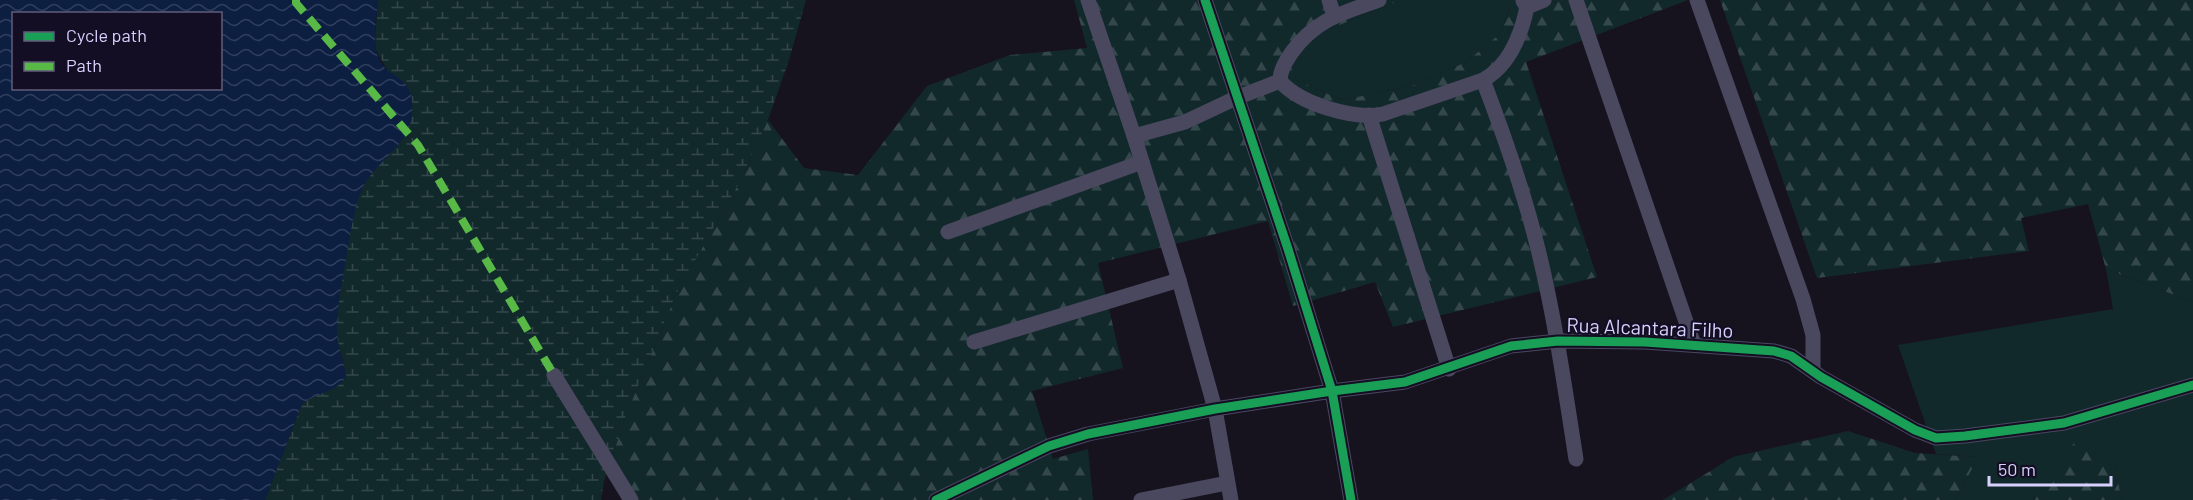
<svg xmlns="http://www.w3.org/2000/svg" width="2193" height="500" font-family="Barlow,sans-serif">
	<defs>
		<pattern id="forest-firs" width="22" height="20" patternUnits="userSpaceOnUse" patternTransform="scale(1.5)"><rect width="22" height="20" fill="#12292b"/><path d="M5 1l3.5 6h-7zM16 11l3.5 6h-7z" fill="#34474b"/></pattern>
		<pattern id="wetland-marsh" width="20" height="14" patternUnits="userSpaceOnUse" patternTransform="scale(1.5)"><rect width="20" height="14" fill="#12292b"/><path d="M1 5h8M5 5V1M11 12h8M15 12V8" fill="none" stroke="#34474b"/></pattern>
		<pattern id="water-waves" width="16" height="10" patternUnits="userSpaceOnUse" patternTransform="scale(1.5)"><rect width="16" height="10" fill="#0d1f41"/><path d="M0 5q4-4 8 0t8 0" fill="none" stroke="#303e5e"/></pattern>
	</defs>
	<rect width="100%" height="100%" fill="#16131e"/>
	<g fill="#12292b">
		<path d="M1401 0H1505L1509 8 1501 33 1466 62 1411 86 1342 100 1296 80 1290 64 1299 51 1320 33Z"/>
		<path d="M2106 269 2193 302V500H2122L2114 464 2033 498V500H1956L1978 457 1936 454 1898 345 2113 309Z"/>
	</g>
	<g fill="url(#forest-firs)">
		<path d="M1074 0H1401L1320 33 1299 51 1290 64 1296 80 1342 100 1411 86 1466 62 1501 33 1509 9 1505 0H1688L1526 62 1597 277 1393 327 1375 282 1293 306 1268 221 1098 263 1123 368 1032 391 1053 459 1088 449 1093 500H628L608 469 626 415 676 294 739 183 768 120 804 168 858 175 927 86 1010 55 1087 48Z"/>
		<path d="M1720 0H2193V302L2106 269 2088 204 2021 218 2029 251 1817 278Z"/>
		<path d="M1848 431 1915 453 1978 457 1956 500H1663L1733 457Z"/>
		<path d="M2074 443 2114 464 2122 500H2033Z"/>
	</g>
	<path fill="url(#wetland-marsh)" d="M378 0H806L789 60 768 120 739 183 676 294 626 415 604 481 601 500H265L302 404C315 393 333 390 345 378 346 363 339 351 337 337 335 313 351 206 363 186 375 166 396 149 409 128L386 68 376 50 375 38Z"/>
	<path fill="url(#water-waves)" fill-rule="evenodd" d="M0 0H378C377 18 371 42 379 59 391 83 416 73 412 114 410 146 374 162 362 189 355 205 352 225 349 242 344 272 337 302 337 333 337 348 346 362 345 378 337 392 315 393 302 404L265 500H0ZM14 14H220V88H14Z"/>
	<g fill="none" stroke-linecap="round" stroke-linejoin="round">
		<g stroke="#4a485f" stroke-width="15">
			<path d="M1088 0 1134 136 1179 280 1215 409 1231 500"/>
			<path d="M1205 0 1288 249 1332 391 1351 500"/>
			<path d="M1329 0 1334 16"/>
			<path d="M1576 0 1694 345"/>
			<path d="M1697 0 1803 299 1813 335V371"/>
			<path d="M1523 1 1527 7 1544 0"/>
			<path d="M1483 80C1504 135 1524 192 1538 249 1555 318 1565 389 1576 459"/>
			<path d="M1280 81C1300 104 1354 120 1383 114L1483 80C1509 66 1521 36 1527 7"/>
			<path d="M1369 115 1449 369"/>
			<path d="M1134 136 1185 122 1236 98 1280 81C1280 70 1286 61 1292 52 1316 19 1343 13 1379 0"/>
			<path d="M948 232 1142 162"/>
			<path d="M974 342 1179 280"/>
			<path d="M554 375 631 500"/>
			<path d="M936 500 1049 446 1088 434 1215 409 1332 391 1405 382 1511 346 1558 341 1645 342 1774 351 1791 356 1821 377 1915 430 1936 438 1965 436 2064 423 2193 385"/>
			<path d="M1141 500 1227 483"/>
		</g>
		<path stroke="#58b947" stroke-width="8" stroke-dasharray="15 8" stroke-linecap="butt" d="M296 0V3L418 145 554 375"/>
		<defs>
			<g id="cycleway">
				<path d="M1205 0 1288 249 1332 391 1351 500"/>
				<path d="M936 500 1049 446 1088 434 1215 409 1332 391 1405 382 1511 346 1558 341 1645 342 1774 351 1791 356 1821 377 1915 430 1936 438 1965 436 2064 423 2193 385"/>
			</g>
		</defs>
		<use href="#cycleway" stroke="#130e23" stroke-width="13"/>
		<use href="#cycleway" stroke="#1a9f57" stroke-width="9"/>
	</g>
	<g text-anchor="middle" dominant-baseline="central" stroke-width="4.5" stroke-linejoin="round" paint-order="stroke">
		<g font-size="20" fill="#d8d1fe" stroke="#130e23">
			<text transform="translate(1650 327) rotate(2)">Rua Alcantara Filho</text>
		</g>
	</g>
	<rect x="12" y="12" width="210" height="78" fill="#130e23" stroke="#625c7b" stroke-width="1.5"/>
	<rect x="24" y="32" width="30" height="9" fill="#1a9f57" stroke="#625c7b" stroke-width="1.5"/>
	<text x="66" y="42" font-size="18" fill="#d8d1fe">Cycle path</text>
	<rect x="24" y="62" width="30" height="9" fill="#58b947" stroke="#625c7b" stroke-width="1.5"/>
	<text x="66" y="72" font-size="18" fill="#d8d1fe">Path</text>
	<path d="M1989 476v9h122v-9" fill="none" stroke="#d8d1fe" stroke-width="3"/>
	<text x="1998" y="476" font-size="18" fill="#d8d1fe" stroke="#130e23" stroke-width="4.5" paint-order="stroke">50 m</text>
</svg>
